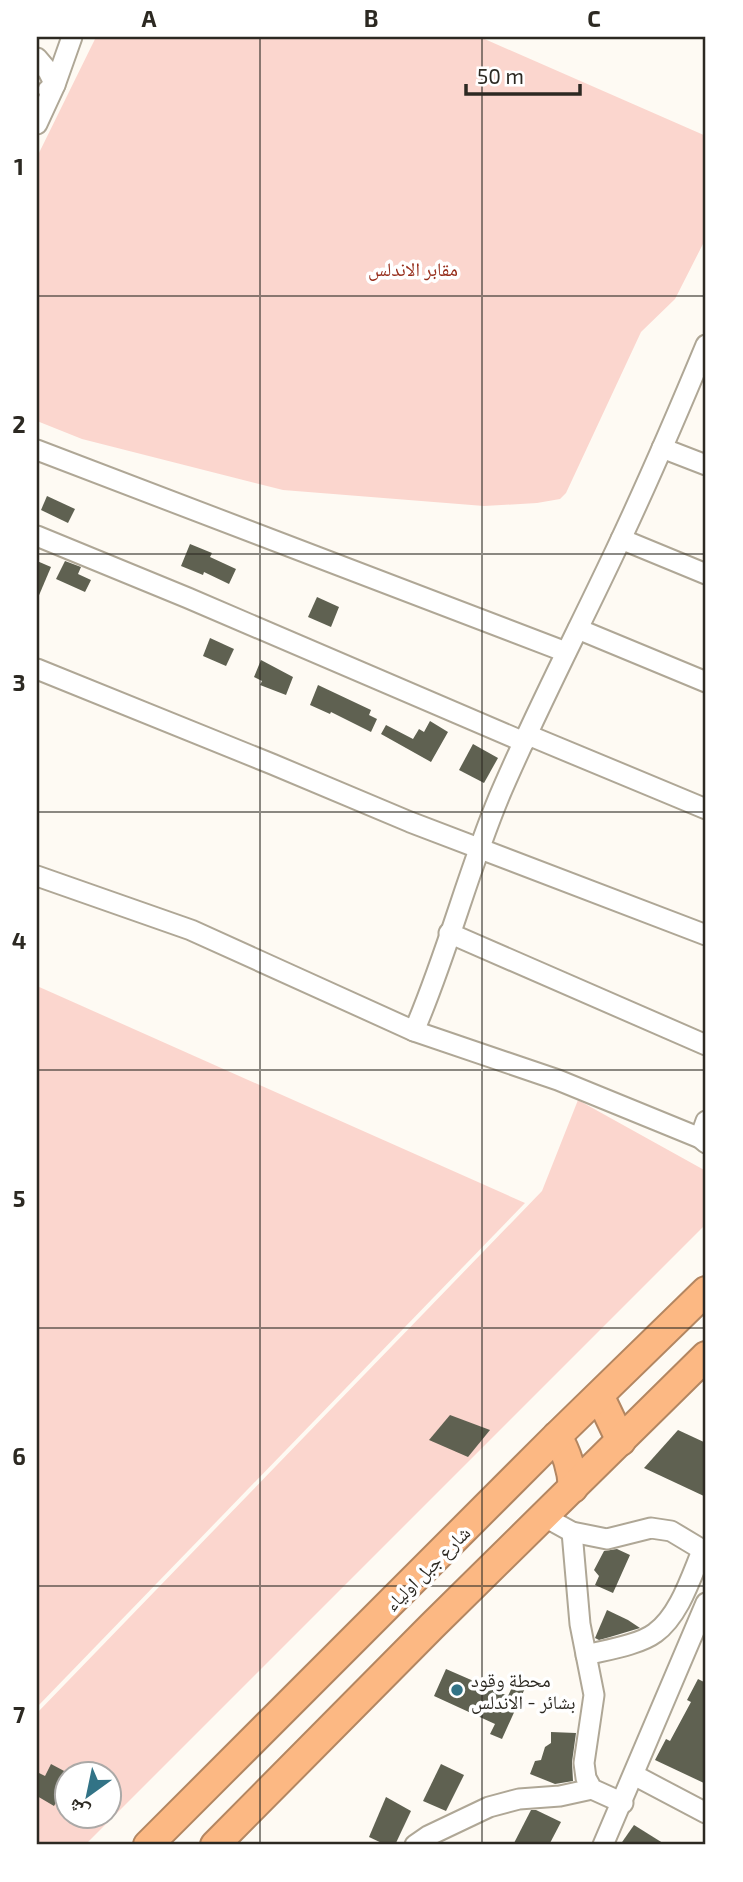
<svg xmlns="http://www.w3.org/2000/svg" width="743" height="1882" font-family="'Exo 2','Noto Naskh Arabic',sans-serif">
	<rect width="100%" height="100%" fill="#fefaf3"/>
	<g fill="#fbd6ce" fill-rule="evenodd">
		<path d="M96 37H480L706 136V238L675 299 641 332 566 493 560 499 537 503 484 506 283 490 82 439 37 421V157Z"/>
		<path d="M37 986 525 1203 37 1707Z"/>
		<path d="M578 1100 706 1171V1224L85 1845H37V1713L542 1191ZM66 1773H108V1815H66Z"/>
	</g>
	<g fill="#5f6151">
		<path d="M47 496 75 509 68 523 41 510Z"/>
		<path d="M190 544 212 553 210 557 236 569 229 584 204 572 203 575 181 566Z"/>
		<path d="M37 561 51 567 37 600Z"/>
		<path d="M65 561 81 567 78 574 91 580 85 592 56 579Z"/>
		<path d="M317 597 339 607 331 627 308 617Z"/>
		<path d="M210 638 234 649 226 666 203 656Z"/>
		<path d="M261 660 293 677 286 695 260 685 262 681 254 677Z"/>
		<path d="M318 685 371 710 369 715 377 719 371 732 331 712 330 714 310 705Z"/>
		<path d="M430 721 448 732 431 762 381 734 386 725 413 739 419 729 424 732Z"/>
		<path d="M473 744 498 758 484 783 459 770Z"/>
		<path d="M450 1415 490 1430 468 1457 429 1440Z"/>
		<path d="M678 1430 706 1443V1497L644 1468Z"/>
		<path d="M617 1549 630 1555 613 1593 595 1585 599 1576 594 1570 604 1551Z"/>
		<path d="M607 1610 628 1620 640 1628 610 1637 599 1640 595 1638Z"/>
		<path d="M446 1669 508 1696 515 1681 526 1686 502 1739 490 1734 495 1724 434 1696Z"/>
		<path d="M698 1679 706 1683V1784L655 1760 666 1739 670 1741 691 1702 687 1700Z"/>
		<path d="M551 1732 576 1733 572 1762 573 1781 555 1784 530 1774 535 1761 541 1760 545 1747 551 1743Z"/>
		<path d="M51 1764 66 1772V1794L62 1792 54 1806 37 1796V1772L45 1776Z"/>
		<path d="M441 1764 464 1775 446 1811 423 1801Z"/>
		<path d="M386 1797 411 1811 395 1845H386L369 1837Z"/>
		<path d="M531 1810H536L561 1822 549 1845H513Z"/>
		<path d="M634 1825 666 1845H620Z"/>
	</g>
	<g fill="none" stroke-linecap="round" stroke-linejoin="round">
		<defs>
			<g id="minor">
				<path d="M37 58 48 71 55 85 48 90"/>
				<path d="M37 124 55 85 72 37"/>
				<path d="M662 448 706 465"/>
				<path d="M37 450 566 652"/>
				<path d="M37 536 188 598 524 742"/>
				<path d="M621 539 706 574"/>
				<path d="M578 629 706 682"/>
				<path d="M37 669 272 764 410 822 706 935"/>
				<path d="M528 735 706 809"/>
				<path d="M37 876 191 930 414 1031 558 1080 700 1138 706 1143"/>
				<path d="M449 933 706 1045"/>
				<path d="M414 1031C447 955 467 874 499 797 536 710 581 625 621 539 651 475 679 410 706 345"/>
				<path d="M700 1138 706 1121"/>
				<path d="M543 1516 572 1532 607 1539 651 1528 671 1531 706 1552"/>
				<path d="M572 1532 580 1624 594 1695 584 1763 586 1778 592 1789 623 1803"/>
				<path d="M586 1655C606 1650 639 1645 655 1633 679 1616 691 1577 702 1551"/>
				<path d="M634 1775 706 1813"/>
				<path d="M415 1845 428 1836 489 1807 519 1799 560 1796 592 1789"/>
				<path d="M603 1845 706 1603"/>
			</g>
			<g id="highway">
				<path d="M600 1397 621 1441"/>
				<path d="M557 1436C567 1453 572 1468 573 1488"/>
				<path d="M148 1845 554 1439 706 1291"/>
				<path d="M215 1845 432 1626 706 1356"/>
			</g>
		</defs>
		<use href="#minor" stroke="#afa796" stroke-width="23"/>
		<use href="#highway" stroke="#b38661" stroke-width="32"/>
		<use href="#minor" stroke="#fff" stroke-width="19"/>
		<use href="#highway" stroke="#fcb883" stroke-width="28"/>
	</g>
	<path fill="none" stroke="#2c2922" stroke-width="2" stroke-opacity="0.55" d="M260 37V1845M482 37V1845M37 296H706M37 554H706M37 812H706M37 1070H706M37 1328H706M37 1586H706"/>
	<circle fill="#327386" stroke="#fff" stroke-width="2.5" cx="457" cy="1690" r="7"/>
	<g text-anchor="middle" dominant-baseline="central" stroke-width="7" stroke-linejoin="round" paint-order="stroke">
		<g font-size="19" fill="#962d1a" stroke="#fff">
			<text x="413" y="268">مقابر الاندلس</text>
		</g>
		<g font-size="19" fill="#2c2922" stroke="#fff">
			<text transform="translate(427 1568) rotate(-45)">شارع جبل اولياء</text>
		</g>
		<g font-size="19" fill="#2c2922" stroke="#fff" text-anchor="start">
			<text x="471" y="1679">محطة وقود<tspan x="471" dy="22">بشائر - الاندلس</tspan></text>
		</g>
	</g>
	<rect width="743" height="1882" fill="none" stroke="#ffffff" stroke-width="77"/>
	<g transform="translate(88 1795) rotate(213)"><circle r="33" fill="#ffffff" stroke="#aba9a7" stroke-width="2"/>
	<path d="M0-5L12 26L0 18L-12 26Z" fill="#327386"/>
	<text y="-10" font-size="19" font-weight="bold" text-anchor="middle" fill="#2c2922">ش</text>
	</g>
	<path d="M466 84v10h114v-10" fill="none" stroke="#2c2922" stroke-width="3.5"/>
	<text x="477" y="84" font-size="21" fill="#2c2922" stroke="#ffffff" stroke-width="5" paint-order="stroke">50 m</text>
	<rect x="38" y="38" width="666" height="1805" fill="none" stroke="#2c2922" stroke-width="2.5"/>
	<g font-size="23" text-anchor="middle" font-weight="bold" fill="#2c2922">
		<text x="149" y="27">A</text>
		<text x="371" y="27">B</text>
		<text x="594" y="27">C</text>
		<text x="19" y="175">1</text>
		<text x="19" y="433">2</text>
		<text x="19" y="691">3</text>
		<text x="19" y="949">4</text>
		<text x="19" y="1207">5</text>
		<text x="19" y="1465">6</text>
		<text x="19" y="1723">7</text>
	</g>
</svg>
